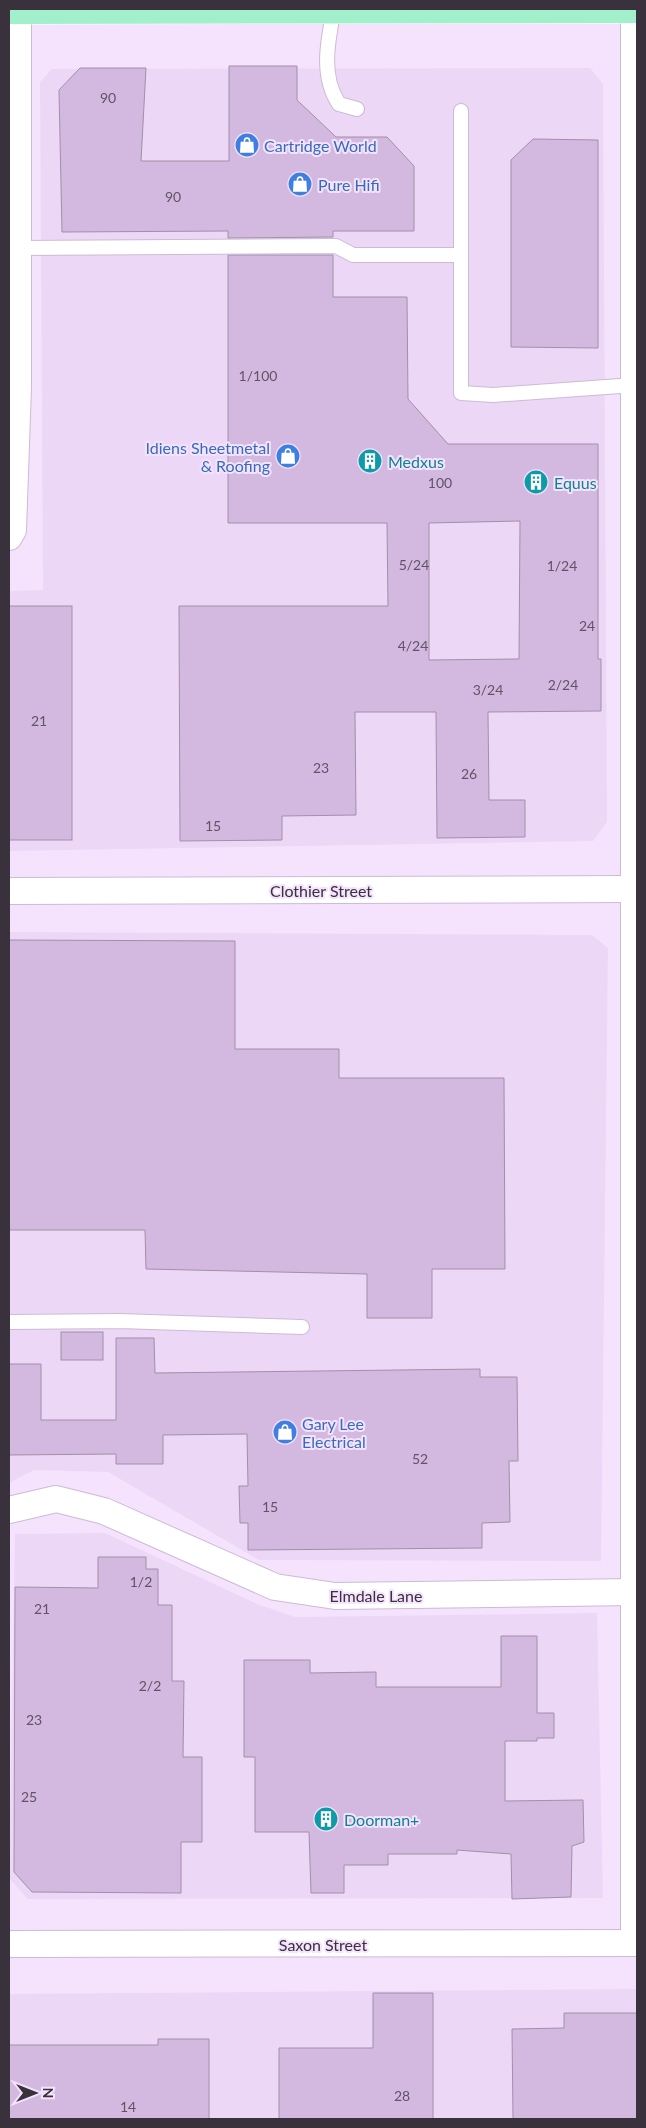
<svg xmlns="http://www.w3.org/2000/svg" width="646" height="2128" font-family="Lato,sans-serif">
	<rect width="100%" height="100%" fill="#f5e3fd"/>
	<g fill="#edd7f7">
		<path d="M590 68 603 84 607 822 593 841 9 851V591L43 590 40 82 52 69Z"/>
		<path d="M9 932 592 935 608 948 601 1561 259 1560 108 1472 34 1470 9 1483Z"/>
		<path d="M105 1533 257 1604 295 1617 597 1613 603 1898 28 1899 9 1878 15 1534Z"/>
		<path d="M637 1989V2119H9V1994Z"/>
	</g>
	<g fill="#d3b9e0" stroke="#a090a8" fill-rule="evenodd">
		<path d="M229 66H297V100L336 137H387L414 166V231H333V237L228 238V231L62 232 59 90 80 68H146L141 161H229Z"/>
		<path d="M533 139 598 140V348L511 347V160Z"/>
		<path d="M228 255H333V297H407L408 399 448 444H598V659H601V711L488 712 489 800H525V837L437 838 436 712H355L356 815 282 816V840L180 841 179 606H388L387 523H228ZM520 521 519 659 429 660V523Z"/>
		<rect x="9" y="606" width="63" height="234"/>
		<path d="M9 940 235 941V1049H339V1078H504L505 1269H432V1318H367V1274L146 1269 145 1230H9Z"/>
		<rect x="61" y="1332" width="42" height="28"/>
		<path d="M116 1338H154L155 1373 480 1369V1377H517L518 1461H509L510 1522 482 1523V1548L248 1550V1523H240L239 1486H248L247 1434 163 1435V1464H116V1454L9 1455V1364H41V1420H116Z"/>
		<path d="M98 1557H146V1569H158V1605H172V1681H184L183 1757H202V1842H181V1893L32 1892 14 1872 15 1587 98 1588Z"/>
		<path d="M501 1636H537V1713H554V1738H537V1741H505V1801L583 1800 584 1842 572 1846 571 1897 512 1899 511 1854 457 1850V1854H388V1865H344V1893H311L309 1832H255V1757H244V1660H310V1673L376 1672V1687H501Z"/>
		<path d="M373 1993H433V2119H279V2048H373Z"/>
		<path d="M564 2013H637V2119H513L512 2029 564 2028Z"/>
		<path d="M158 2039H209V2119H9V2045H158Z"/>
	</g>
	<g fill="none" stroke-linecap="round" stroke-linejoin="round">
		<defs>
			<g id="lane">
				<path d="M334 9C328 40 320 76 339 104L357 109"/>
				<path d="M461 111V393L493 395 634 385"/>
				<path d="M17 248 336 246 353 255H459"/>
				<path d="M9 1322 120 1321 302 1327"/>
			</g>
			<g id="street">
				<path d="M634 9V1943"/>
				<path d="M9 537 13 530 18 387V10"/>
				<path d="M9 891 634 889"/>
				<path d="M9 1510 56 1499 104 1511 275 1587 335 1596 634 1592"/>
				<path d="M9 1944 637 1943"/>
			</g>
			<path id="primary" d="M9 10 637 9"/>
		</defs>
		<use href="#lane" stroke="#ccbbd4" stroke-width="16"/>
		<use href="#street" stroke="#ccbbd4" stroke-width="28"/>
		<use href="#primary" stroke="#fff" stroke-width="29"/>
		<use href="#lane" stroke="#fff" stroke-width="14"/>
		<use href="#street" stroke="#fff" stroke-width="26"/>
		<use href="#primary" stroke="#a1efcb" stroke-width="28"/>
	</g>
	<defs>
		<symbol id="shop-disc" viewBox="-11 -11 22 22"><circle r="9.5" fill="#3f7fe0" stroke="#f5e3fd"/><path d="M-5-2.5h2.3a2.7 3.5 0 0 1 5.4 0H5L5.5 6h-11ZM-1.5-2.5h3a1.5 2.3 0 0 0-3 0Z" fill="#fff"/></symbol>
		<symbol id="building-disc" viewBox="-11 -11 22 22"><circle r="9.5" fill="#0f9aa8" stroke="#f5e3fd"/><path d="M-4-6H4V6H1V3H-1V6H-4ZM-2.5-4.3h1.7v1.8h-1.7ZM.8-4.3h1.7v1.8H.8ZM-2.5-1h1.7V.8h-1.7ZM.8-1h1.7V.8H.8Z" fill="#fff"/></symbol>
	</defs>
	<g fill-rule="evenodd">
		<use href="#shop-disc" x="233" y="131" width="28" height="28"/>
		<use href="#shop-disc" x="286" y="170" width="28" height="28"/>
		<use href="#shop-disc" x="274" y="442" width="28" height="28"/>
		<use href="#building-disc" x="356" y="447" width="28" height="28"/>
		<use href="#building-disc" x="522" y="468" width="28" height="28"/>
		<use href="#shop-disc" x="271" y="1418" width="28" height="28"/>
		<use href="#building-disc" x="312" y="1805" width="28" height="28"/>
	</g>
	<g text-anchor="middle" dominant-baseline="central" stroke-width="4" stroke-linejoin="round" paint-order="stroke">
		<g font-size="14" fill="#605465">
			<text x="108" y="97">90</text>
			<text x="173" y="196">90</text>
			<text x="258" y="375">1/100</text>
			<text x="440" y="482">100</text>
			<text x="414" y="564">5/24</text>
			<text x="562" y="565">1/24</text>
			<text x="587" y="625">24</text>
			<text x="413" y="645">4/24</text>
			<text x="563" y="684">2/24</text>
			<text x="488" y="689">3/24</text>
			<text x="39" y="720">21</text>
			<text x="321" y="767">23</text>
			<text x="469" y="773">26</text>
			<text x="213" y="825">15</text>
			<text x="420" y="1458">52</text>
			<text x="270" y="1506">15</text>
			<text x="141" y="1581">1/2</text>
			<text x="42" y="1608">21</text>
			<text x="150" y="1685">2/2</text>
			<text x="34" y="1719">23</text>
			<text x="29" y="1796">25</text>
			<text x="402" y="2095">28</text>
			<text x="128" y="2106">14</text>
		</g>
		<g font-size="16" fill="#366cbe" stroke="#f5e3fd" text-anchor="start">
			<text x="264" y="145">Cartridge World</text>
			<text x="318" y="184">Pure Hifi</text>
			<text x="270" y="447" text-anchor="end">Idiens Sheetmetal<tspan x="270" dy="18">&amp; Roofing</tspan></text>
			<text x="302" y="1423">Gary Lee<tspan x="302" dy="18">Electrical</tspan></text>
		</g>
		<g font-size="16" fill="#0d838f" stroke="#f5e3fd" text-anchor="start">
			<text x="388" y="461">Medxus</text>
			<text x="554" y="482">Equus</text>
			<text x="344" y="1819">Doorman+</text>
		</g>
		<g font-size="16" fill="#39323c" stroke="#f5e3fd">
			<text x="321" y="890">Clothier Street</text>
			<text x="376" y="1595">Elmdale Lane</text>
			<text x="323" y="1944">Saxon Street</text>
		</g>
	</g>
	<rect width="646" height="2128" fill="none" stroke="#39323c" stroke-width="20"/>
	<g transform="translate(35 2093) rotate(90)" stroke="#f5e3fd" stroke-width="4" paint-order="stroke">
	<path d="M0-4L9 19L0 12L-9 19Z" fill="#39323c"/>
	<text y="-8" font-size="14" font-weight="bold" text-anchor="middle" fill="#39323c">N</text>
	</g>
</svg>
